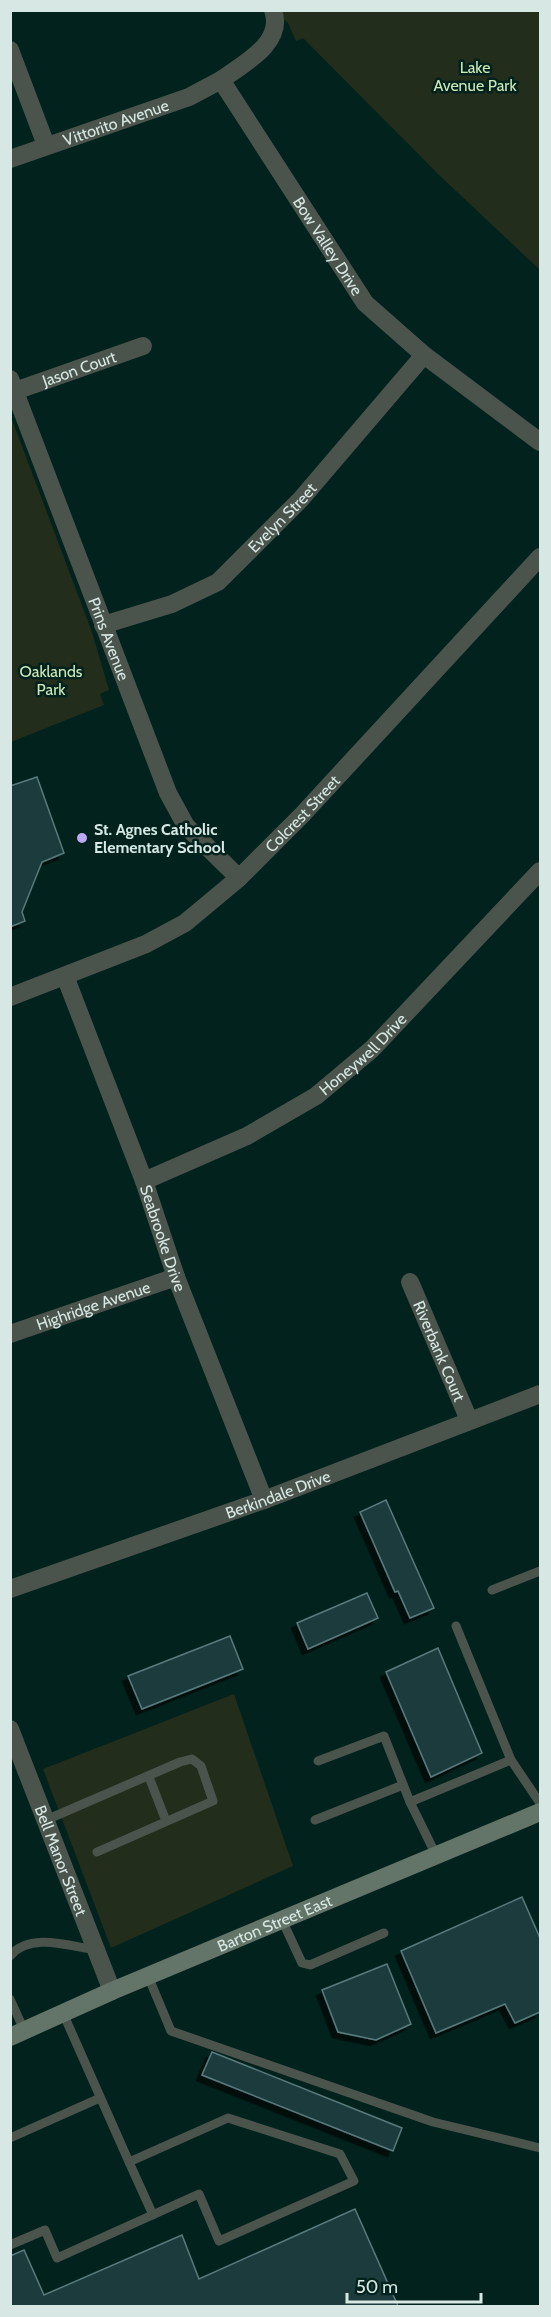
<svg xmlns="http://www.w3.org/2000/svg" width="551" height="2317" font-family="Cabin,sans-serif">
	<defs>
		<filter id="shadow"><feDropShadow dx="-5.5" dy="5.5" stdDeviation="0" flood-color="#0009"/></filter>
	</defs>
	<rect width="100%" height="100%" fill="#02221d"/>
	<g fill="#232d1b">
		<path d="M275 11H540V270L439 175 303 38 296 41 288 23Z"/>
		<path d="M11 417 92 632 109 690 100 694 104 705 11 742Z"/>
		<path d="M234 1694 293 1866 111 1948 43 1769Z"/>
	</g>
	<g fill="#1a3b3e" stroke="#597b7e" stroke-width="1.5" filter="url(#shadow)">
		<path d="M37 777 64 853 42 862 22 912 25 921 10 927V786Z"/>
		<path d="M386 1500 434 1608 410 1618 398 1591 395 1592 360 1512Z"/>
		<path d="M367 1593 378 1618 308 1649 297 1623Z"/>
		<path d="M230 1636 243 1669 142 1709 128 1676Z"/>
		<path d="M438 1648 482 1753 431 1777 386 1672Z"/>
		<path d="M522 1897 540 1938V2012L515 2023 505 2004 436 2033 401 1951Z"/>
		<path d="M387 1964 411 2024 376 2040 338 2032 322 1990Z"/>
		<path d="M212 2052 402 2128 393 2151 202 2075Z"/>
		<path d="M355 2209 398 2306H10V2256L24 2250 44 2295 182 2235 199 2279Z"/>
	</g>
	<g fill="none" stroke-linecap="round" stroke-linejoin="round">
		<g stroke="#4a544d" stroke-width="9">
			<path d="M492 1590 540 1571"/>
			<path d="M511 1760 540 1803"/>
			<path d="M318 1761 384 1736 410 1802 511 1760 456 1626"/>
			<path d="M149 1777 166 1821"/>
			<path d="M410 1802 436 1855"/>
			<path d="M46 1820 180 1762 192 1759 201 1766 213 1801 97 1852"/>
			<path d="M315 1820 403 1785"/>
			<path d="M282 1920 302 1963 310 1965 384 1933"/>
			<path d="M10 1956C30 1932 69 1946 96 1950"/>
			<path d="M148 1976 171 2031 433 2122 540 2148"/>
			<path d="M10 1999 24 2030"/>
			<path d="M10 2138 100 2098"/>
			<path d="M129 2162 153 2215"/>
			<path d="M10 2245 45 2230 57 2258 199 2194 219 2241 354 2181 340 2154 228 2118 129 2162 63 2013"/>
		</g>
		<g stroke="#4a544d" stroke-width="18">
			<path id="s1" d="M273 10C285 43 243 64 221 80L365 303 424 355 540 442"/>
			<path d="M10 50 46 145"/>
			<path id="s2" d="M10 159 189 97 221 80"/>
			<path id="s3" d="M10 379 168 793 186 826 239 878"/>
			<path id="s4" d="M15 391 143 346"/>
			<path id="s5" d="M103 625 172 604 218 582 301 499 424 355"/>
			<path id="s6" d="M65 976 144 1181 176 1277 264 1500"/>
			<path id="s7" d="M10 997 146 944 185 923 239 878 302 815 540 557"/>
			<path id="s8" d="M144 1181 247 1136 316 1096 372 1049 540 871"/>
			<path id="s9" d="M410 1282 469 1420"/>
			<path id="s10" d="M10 1334 176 1277"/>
			<path id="s11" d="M10 1589 264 1500 540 1394"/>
			<path id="s12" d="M10 1729 112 1991"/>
		</g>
		<path stroke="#637468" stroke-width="18" id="s13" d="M10 2037 112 1991 540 1812"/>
	</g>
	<circle fill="#bfa9f4" stroke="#02221d" stroke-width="2" cx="82" cy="838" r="6"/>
	<g text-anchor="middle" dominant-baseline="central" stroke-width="5" stroke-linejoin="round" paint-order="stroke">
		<g font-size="16" fill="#cde9b8" stroke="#02221d">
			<text x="475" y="67">Lake<tspan x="475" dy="18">Avenue Park</tspan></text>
			<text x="51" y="671">Oaklands<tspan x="51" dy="18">Park</tspan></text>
		</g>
		<g font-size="16" fill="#d7e8e4" stroke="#02221d">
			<text stroke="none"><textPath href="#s2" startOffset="112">Vittorito Avenue</textPath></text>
			<text stroke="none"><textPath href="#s1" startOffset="292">Bow Valley Drive</textPath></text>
			<text stroke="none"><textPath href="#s4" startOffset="68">Jason Court</textPath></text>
			<text stroke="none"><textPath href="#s5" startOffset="214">Evelyn Street</textPath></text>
			<text stroke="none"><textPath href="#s3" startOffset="278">Prins Avenue</textPath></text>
			<text stroke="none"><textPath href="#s7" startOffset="351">Colcrest Street</textPath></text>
			<text stroke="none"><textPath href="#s8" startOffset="255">Honeywell Drive</textPath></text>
			<text stroke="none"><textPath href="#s6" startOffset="280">Seabrooke Drive</textPath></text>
			<text stroke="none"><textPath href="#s10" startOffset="88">Highridge Avenue</textPath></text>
			<text stroke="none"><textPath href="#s9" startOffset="75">Riverbank Court</textPath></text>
			<text stroke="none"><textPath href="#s11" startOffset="284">Berkindale Drive</textPath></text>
			<text stroke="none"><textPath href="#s12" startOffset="141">Bell Manor Street</textPath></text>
			<text stroke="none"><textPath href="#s13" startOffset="288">Barton Street East</textPath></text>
		</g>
		<g font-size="16" font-weight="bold" fill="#d7e8e4" stroke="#02221d" text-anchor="start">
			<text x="94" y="829">St. Agnes Catholic<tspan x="94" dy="18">Elementary School</tspan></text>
		</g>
	</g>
	<rect width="551" height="2317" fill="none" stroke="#d7e8e4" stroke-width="24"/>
	<path d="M347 2293v9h134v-9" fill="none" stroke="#d7e8e4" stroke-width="3"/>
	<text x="356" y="2293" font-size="18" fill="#d7e8e4" stroke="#02221d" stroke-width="4.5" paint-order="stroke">50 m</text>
</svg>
